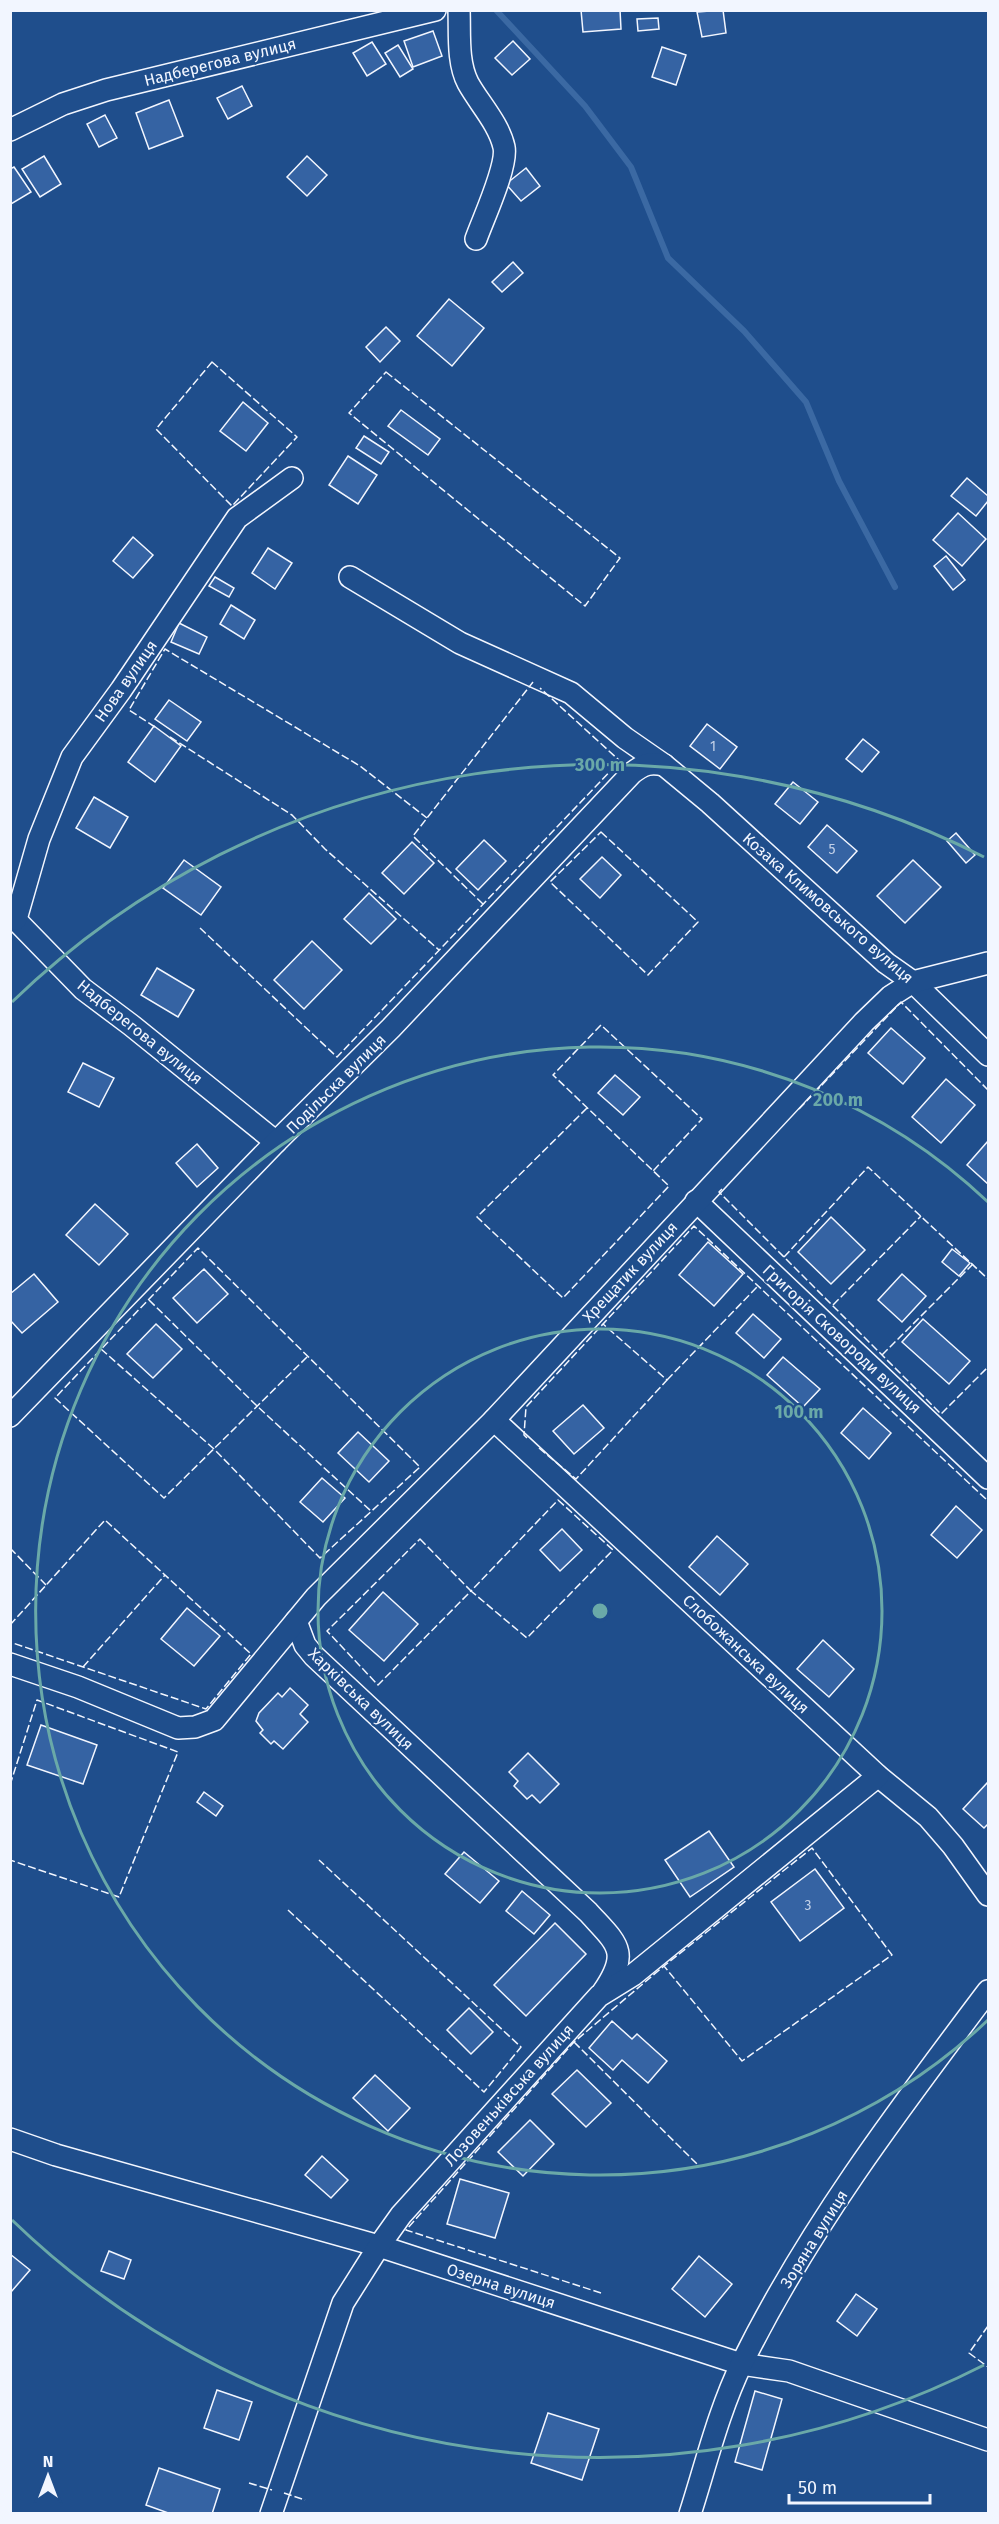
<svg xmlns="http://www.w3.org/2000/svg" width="999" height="2524" font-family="'Fira Sans',sans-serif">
	<rect width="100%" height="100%" fill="#1f4e8c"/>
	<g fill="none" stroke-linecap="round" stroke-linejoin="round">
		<path stroke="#3b69a3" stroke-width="6" d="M496 10 585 106 631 167 668 258 744 331 806 402 839 481 895 587"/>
	</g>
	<g fill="#3563a3" stroke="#f2f6ff" stroke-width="1.5">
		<path d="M581 10H620L621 29 583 32Z"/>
		<path d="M723 10 726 33 702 37 697 12Z"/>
		<path d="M658 18 659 29 638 31 637 19Z"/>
		<path d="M433 31 442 56 413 67 404 41Z"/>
		<path d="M513 41 530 59 512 75 495 58Z"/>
		<path d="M372 42 386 64 367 76 353 53Z"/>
		<path d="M398 45 413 69 400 77 385 53Z"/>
		<path d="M662 47 686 55 676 85 652 77Z"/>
		<path d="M242 86 252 106 228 119 217 98Z"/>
		<path d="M169 100 183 136 149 149 136 113Z"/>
		<path d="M105 115 117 138 99 147 87 124Z"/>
		<path d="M44 156 61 184 40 197 22 169Z"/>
		<path d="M307 156 327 175 307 196 287 177Z"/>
		<path d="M14 167 31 192 11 204 10 169Z"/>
		<path d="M526 168 540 186 521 201 506 184Z"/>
		<path d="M513 262 523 273 502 292 492 282Z"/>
		<path d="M449 299 484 328 452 366 417 336Z"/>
		<path d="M386 327 400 341 380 362 366 347Z"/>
		<path d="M243 402 268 423 246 451 220 431Z"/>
		<path d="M401 410 440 439 428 455 388 426Z"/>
		<path d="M364 436 389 452 381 464 356 448Z"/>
		<path d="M348 456 377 475 358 504 329 485Z"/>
		<path d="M967 478 988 496V501L976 516 951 496Z"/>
		<path d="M958 513 986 539 962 566 933 540Z"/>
		<path d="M133 537 153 555 133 578 113 561Z"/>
		<path d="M268 548 292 563 275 589 252 573Z"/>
		<path d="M946 556 965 580 953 590 934 566Z"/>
		<path d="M215 577 234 588 229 597 209 586Z"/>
		<path d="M231 605 255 620 244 639 220 624Z"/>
		<path d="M179 623 207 637 199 654 171 642Z"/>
		<path d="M169 700 201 722 187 741 155 719Z"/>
		<path d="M707 724 737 747 720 769 690 746Z"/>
		<path d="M154 726 181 746 155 782 128 762Z"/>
		<path d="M863 739 879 752 862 772 846 759Z"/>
		<path d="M793 782 818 802 800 824 775 804Z"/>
		<path d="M94 797 128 817 110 848 76 828Z"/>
		<path d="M827 825 857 851 837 873 808 847Z"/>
		<path d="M956 833 975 855 966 863 947 841Z"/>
		<path d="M484 840 506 861 478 890 456 869Z"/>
		<path d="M412 842 434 863 404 894 382 873Z"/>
		<path d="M602 857 621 875 600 898 580 879Z"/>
		<path d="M184 860 221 887 201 915 163 888Z"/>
		<path d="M913 860 941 887 905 923 877 896Z"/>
		<path d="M369 893 396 919 371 944 344 919Z"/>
		<path d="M312 941 342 970 304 1009 274 980Z"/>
		<path d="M157 968 194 990 178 1017 141 995Z"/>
		<path d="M891 1028 925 1058 903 1084 868 1053Z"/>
		<path d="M83 1063 114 1078 99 1107 68 1092Z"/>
		<path d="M615 1075 640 1097 623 1115 598 1093Z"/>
		<path d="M946 1079 975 1105 941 1143 912 1117Z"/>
		<path d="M988 1141V1184L967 1165Z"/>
		<path d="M197 1144 218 1168 197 1187 176 1163Z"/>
		<path d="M95 1204 128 1234 99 1265 66 1235Z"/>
		<path d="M831 1217 865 1250 831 1284 798 1252Z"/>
		<path d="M708 1242 743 1274 714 1306 679 1275Z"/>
		<path d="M952 1249 970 1263 959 1276 942 1262Z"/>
		<path d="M204 1269 228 1294 197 1323 173 1298Z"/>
		<path d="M34 1274 58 1302 22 1333 10 1320V1294Z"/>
		<path d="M902 1274 926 1296 902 1322 878 1300Z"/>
		<path d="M753 1314 781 1339 764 1358 736 1333Z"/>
		<path d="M923 1319 970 1361 949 1384 902 1342Z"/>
		<path d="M156 1324 182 1349 153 1378 127 1354Z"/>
		<path d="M783 1357 820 1389 803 1407 767 1375Z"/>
		<path d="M583 1405 604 1428 574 1454 553 1431Z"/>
		<path d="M863 1408 891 1433 869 1459 841 1433Z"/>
		<path d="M358 1432 389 1461 369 1482 338 1453Z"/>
		<path d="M322 1478 345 1498 323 1522 300 1502Z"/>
		<path d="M956 1506 982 1530 957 1558 931 1535Z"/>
		<path d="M562 1529 582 1550 560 1571 540 1550Z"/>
		<path d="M717 1536 748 1564 720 1595 689 1567Z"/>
		<path d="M383 1592 418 1624 384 1661 349 1630Z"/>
		<path d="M187 1608 220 1636 194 1666 161 1639Z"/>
		<path d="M823 1640 854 1669 829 1697 797 1669Z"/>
		<path d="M290 1688 308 1705 300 1714 308 1722 283 1749 274 1741 271 1744 260 1733 263 1730 256 1721 259 1713 278 1693 282 1697Z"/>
		<path d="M41 1725 97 1745 83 1784 27 1765Z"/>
		<path d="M528 1753 559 1784 540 1803 532 1795 527 1799 514 1786 518 1781 509 1772Z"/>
		<path d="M988 1782V1824L984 1828 963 1809Z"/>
		<path d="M204 1792 223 1806 216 1816 197 1802Z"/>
		<path d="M709 1831 734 1867 690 1897 665 1860Z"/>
		<path d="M464 1852 499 1881 480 1903 445 1874Z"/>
		<path d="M815 1869 844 1908 800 1941 771 1902Z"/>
		<path d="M522 1891 550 1915 534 1934 506 1911Z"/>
		<path d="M555 1923 586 1954 526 2016 494 1985Z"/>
		<path d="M469 2008 493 2032 471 2054 447 2030Z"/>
		<path d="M612 2021 632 2039 637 2034 667 2061 648 2083 622 2060 613 2070 589 2048Z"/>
		<path d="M577 2070 611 2103 586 2127 552 2094Z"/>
		<path d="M375 2075 410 2108 388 2131 353 2098Z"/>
		<path d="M530 2120 554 2144 523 2176 498 2152Z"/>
		<path d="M322 2156 348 2180 331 2198 305 2175Z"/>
		<path d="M460 2179 509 2193 495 2238 447 2224Z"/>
		<path d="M109 2251 131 2260 124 2279 101 2271Z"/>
		<path d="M10 2254 30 2270 11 2292H10Z"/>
		<path d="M699 2256 732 2284 705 2317 672 2289Z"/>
		<path d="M856 2294 877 2309 857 2336 837 2321Z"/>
		<path d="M217 2390 252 2402 239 2440 204 2428Z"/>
		<path d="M755 2391 782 2399 762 2470 735 2462Z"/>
		<path d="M548 2413 599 2429 582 2480 531 2463Z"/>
		<path d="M159 2468 220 2489 212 2514H171L146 2505Z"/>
	</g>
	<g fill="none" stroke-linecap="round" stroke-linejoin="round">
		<defs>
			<g id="minor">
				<path d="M459 10C460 33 457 62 468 83 479 103 499 124 504 147 508 166 483 219 476 239"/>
				<path d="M10 130 63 104 106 90 435 10"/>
				<path d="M350 577 460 643 571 693 625 738 664 765 710 803 886 963 913 982 988 1055"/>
				<path d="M10 914 83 989 131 1025 276 1142"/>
				<path d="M16 919 39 839 72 757 121 690 237 518 292 478"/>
				<path d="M696 1201 988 1478"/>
				<path d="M10 1416 276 1142 391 1028 632 773C644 764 650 762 664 765"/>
				<path d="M494 1420 878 1776 928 1817 953 1846 988 1895"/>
				<path d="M296 1621 305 1645 314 1656 588 1912C617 1944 631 1951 603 1992"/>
				<path d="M10 1664 78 1687 178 1728 195 1727 214 1720 316 1597 494 1420 864 1022 891 996 913 982 988 963"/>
				<path d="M10 2139 56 2155 379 2246 741 2364 789 2371 988 2440"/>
				<path d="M271 2514 343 2303 379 2246 401 2215 599 1996 633 1975 878 1776"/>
				<path d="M690 2514C706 2464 719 2410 742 2363 808 2229 899 2109 988 1991"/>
			</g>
		</defs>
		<use href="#minor" stroke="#f2f6ff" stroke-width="24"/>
		<use href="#minor" stroke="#1f4e8c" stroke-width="21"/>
		<g stroke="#f2f6ff" stroke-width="1.5" stroke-dasharray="8 3" stroke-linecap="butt">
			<path d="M212 362 297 437 232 506 156 429Z"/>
			<path d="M386 372 620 558 585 606 349 413Z"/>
			<path d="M155 727 129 710 165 649 360 766 427 818"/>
			<path d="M170 737 292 815 325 849 439 950"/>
			<path d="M601 832 698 922 648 975 550 882Z"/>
			<path d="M483 904 413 836 533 682"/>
			<path d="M200 928 337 1057 620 761 540 688"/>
			<path d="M587 1108 477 1217 563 1298 669 1186 553 1075 601 1025 702 1119 653 1171"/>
			<path d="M799 1109 901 1002 988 1090"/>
			<path d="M722 1189 719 1192 941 1414 988 1367"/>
			<path d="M784 1257 868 1167 988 1279"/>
			<path d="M149 1300 257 1406 371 1511"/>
			<path d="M833 1305 921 1216"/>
			<path d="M101 1349 214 1449 320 1558 420 1467 198 1248C150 1298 102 1348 55 1398L164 1498 308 1356"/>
			<path d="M882 1355 973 1264"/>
			<path d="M667 1380 758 1286"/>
			<path d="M527 1438 524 1435 526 1407 694 1226 988 1501"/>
			<path d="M539 1448 576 1479 667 1380 603 1324"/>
			<path d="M558 1500 613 1550 527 1638 471 1591Z"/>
			<path d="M420 1539 471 1591 378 1685 327 1631Z"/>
			<path d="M10 1548 46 1585"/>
			<path d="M10 1625 105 1520 251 1654 206 1709 10 1642"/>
			<path d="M83 1667 165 1575"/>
			<path d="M10 1785 37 1700 178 1752 119 1897 10 1860"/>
			<path d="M288 1910 484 2092 521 2047 319 1860"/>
			<path d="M574 2042 698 2165"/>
			<path d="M601 2293 406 2230 574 2042 664 1966 812 1848 892 1955 742 2061 664 1966"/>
			<path d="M988 2326 969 2353 988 2367"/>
			<path d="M249 2483 272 2490"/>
			<path d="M284 2493 305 2500"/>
		</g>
	</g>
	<g fill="none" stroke="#6aa9a8" stroke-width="3">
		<circle cx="600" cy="1611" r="282"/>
		<path d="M988 2020A564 564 0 1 1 988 1202"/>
		<path d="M984 2365A846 846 0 0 1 12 2220M12 1002A846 846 0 0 1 984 857"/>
	</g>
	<g text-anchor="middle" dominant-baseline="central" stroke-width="4.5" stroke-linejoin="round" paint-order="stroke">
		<g font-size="14" fill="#c3d1e8">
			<text x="713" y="746">1</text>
			<text x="832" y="849">5</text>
			<text x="808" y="1905">3</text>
		</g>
		<g font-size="16" fill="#f2f6ff" stroke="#1f4e8c">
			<text transform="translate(220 62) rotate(-14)">Надберегова вулиця</text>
			<text transform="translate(126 681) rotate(-55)">Нова вулиця</text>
			<text transform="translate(828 908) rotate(41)">Козака Климовського вулиця</text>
			<text transform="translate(140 1032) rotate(39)">Надберегова вулиця</text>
			<text transform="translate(336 1084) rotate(-45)">Подільска вулиця</text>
			<text transform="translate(630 1272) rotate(-47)">Хрещатик вулиця</text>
			<text transform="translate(842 1339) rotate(43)">Григорія Сковороди вулиця</text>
			<text transform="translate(746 1654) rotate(43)">Слобожанська вулиця</text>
			<text transform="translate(361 1699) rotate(44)">Харківська вулиця</text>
			<text transform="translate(509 2095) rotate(-48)">Лозовеньківська вулиця</text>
			<text transform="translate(814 2239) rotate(-58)">Зоряна вулиця</text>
			<text transform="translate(501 2286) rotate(18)">Озерна вулиця</text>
		</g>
	</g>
	<circle cx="600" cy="1611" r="9" fill="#6aa9a8" stroke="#1f4e8c" stroke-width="3"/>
	<g font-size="18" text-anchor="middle" font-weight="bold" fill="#6aa9a8" stroke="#1f4e8c" stroke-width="4.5" stroke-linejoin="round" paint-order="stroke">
		<text x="600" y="771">300 m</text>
		<text x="838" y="1106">200 m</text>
		<text x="799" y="1418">100 m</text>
	</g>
	<rect width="999" height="2524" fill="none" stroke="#f2f6ff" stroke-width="24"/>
	<g transform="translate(48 2476)" stroke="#1f4e8c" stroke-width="4.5" paint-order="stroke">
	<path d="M0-4.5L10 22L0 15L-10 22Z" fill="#f2f6ff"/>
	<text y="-9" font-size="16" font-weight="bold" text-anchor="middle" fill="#f2f6ff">N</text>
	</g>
	<path d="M789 2494v9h141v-9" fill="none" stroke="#f2f6ff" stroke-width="3"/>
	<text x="798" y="2494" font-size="18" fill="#f2f6ff" stroke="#1f4e8c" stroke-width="4.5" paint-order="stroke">50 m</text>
</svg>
